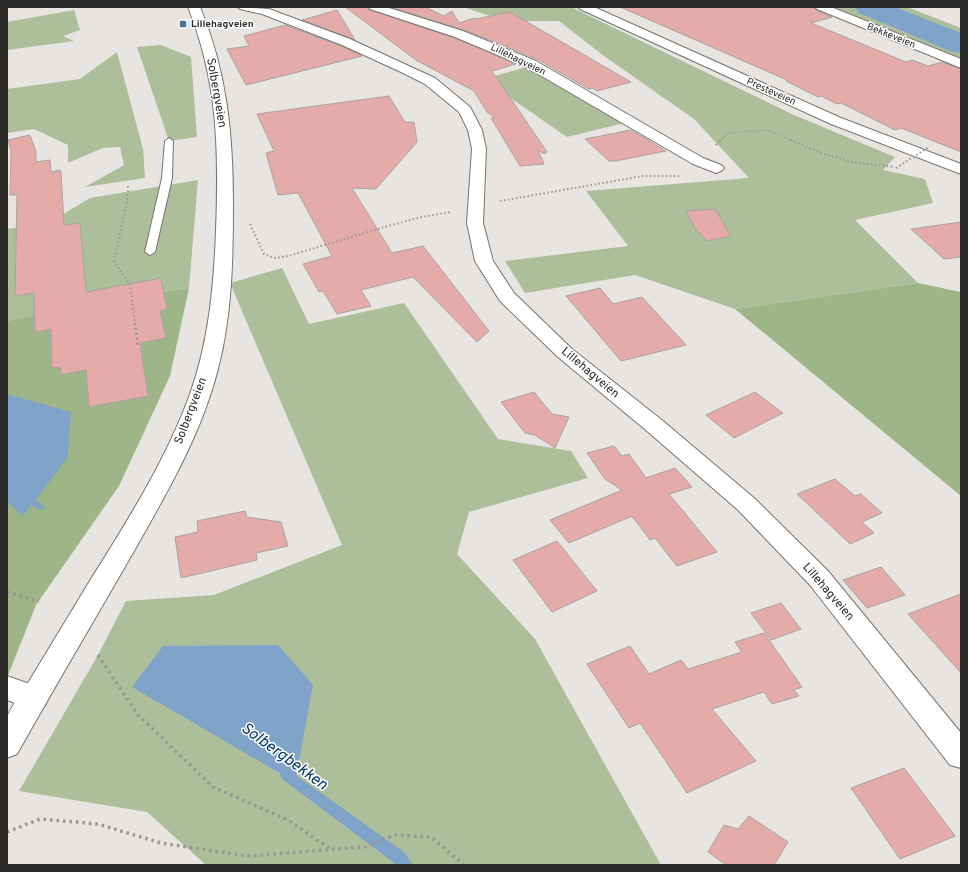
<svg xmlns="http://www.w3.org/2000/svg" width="968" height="872" font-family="Overpass,sans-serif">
	<rect width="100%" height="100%" fill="#e8e4e1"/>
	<g fill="#acbf9a">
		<path d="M463 7H571L794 115 895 157 883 170 925 179 933 203 855 220 918 283 735 309 635 275 525 293 505 261 628 246 586 191 749 178 694 119 604 56 559 21H505Z"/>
		<path d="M834 7H907L961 28V58Z"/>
		<path d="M74 10 80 30 63 36 74 41 7 50V22Z"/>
		<path d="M161 45 191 57 197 137 169 141 137 47Z"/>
		<path d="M117 52 143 149 145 178 85 187 124 165 120 147 103 148 68 163V145L34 129 7 133V89L80 79Z"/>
		<path d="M527 67 624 123 567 137 483 79Z"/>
		<path d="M198 180 189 288 88 303 7 321V229L47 224 90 198Z"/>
		<path d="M282 268 309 324 404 303 498 439 571 451 588 478 469 512 457 554 535 639 661 865H206L147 812 19 791 98 655 126 601 214 595 342 545 230 283Z"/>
	</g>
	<g fill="#9eb587">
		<path d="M918 283 961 292V496L735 309Z"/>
		<path d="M189 288 170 376 119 486 36 605 7 678V321L88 303Z"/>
	</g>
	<g fill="#80a3ca">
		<path d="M7 394 71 412 68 457 23 516 7 502Z"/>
		<path d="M278 645 313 685 295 782 132 687 163 646Z"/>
	</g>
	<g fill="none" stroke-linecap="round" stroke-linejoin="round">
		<g fill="#80a3ca" fill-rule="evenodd">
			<path d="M7 477 10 478 43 505 45 507 43 509H37L7 485Z"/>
			<path d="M286 769 290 771 404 852 413 865H397L282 779 280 775 282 771Z"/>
		</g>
		<path fill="#80a3ca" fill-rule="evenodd" d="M855 7H895L961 33V53L950 51 859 13Z"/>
	</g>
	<g fill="#e5aba9" stroke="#a8a3a2">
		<path d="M345 7H366L370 10 454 38 516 64 492 71 547 152 544 154 538 150 544 164 520 166 491 118H495L487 112 474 91 416 60Z"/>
		<path d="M391 7H425L444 16 452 11 459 23 474 18 476 19 510 12 631 82 597 91 593 88 589 89 537 59 464 30Z"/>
		<path d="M620 7H814L816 10 832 17 811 23 906 62 912 60 928 66 942 62 961 69V152L901 128 895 130 841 103 837 104 821 96 818 97 786 81 787 80Z"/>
		<path d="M337 10 355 40 302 20Z"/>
		<path d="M285 25 341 46 362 56 246 85 227 49 249 46 244 36Z"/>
		<path d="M389 96 405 122H414L417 142 376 189 352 188 392 253 423 246 489 331 477 342 413 277 361 290 371 306 337 314 323 291 319 292 303 264 332 256 298 193 278 195 266 153 274 151 257 114Z"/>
		<path d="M631 130 666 151 616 161H609L585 139Z"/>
		<path d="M30 135 36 152V162L50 160 51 172 60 170 61 172 64 225 80 223 86 292 161 278 167 309 160 311 166 338 140 343 148 396 89 407 86 370 61 375 60 367 52 368 51 329 35 332 34 293 15 296 17 195H10L11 151 8 140Z"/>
		<path d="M715 209 731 236 707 241 696 230 686 211Z"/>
		<path d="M961 222V257L944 259 911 229Z"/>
		<path d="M600 288 613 304 642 297 686 345 621 361 566 296Z"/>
		<path d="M534 392 552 414 569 417 555 448 535 435 525 433 501 402Z"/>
		<path d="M755 392 783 413 734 438 706 415Z"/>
		<path d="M614 446 622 456 629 454 646 478 675 468 692 487 669 494 717 552 677 566 655 538 650 540 632 516 569 543 550 520 622 490 605 479 587 453Z"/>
		<path d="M835 479 855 496 861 494 882 513 862 522 874 533 850 544 797 494Z"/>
		<path d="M245 511 247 517 281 522 288 546 256 553 257 560 181 578 175 537 198 532 197 521Z"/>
		<path d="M557 541 597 591 552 612 513 560Z"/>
		<path d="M881 567 905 595 867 608 843 580Z"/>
		<path d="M961 594V673L908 614Z"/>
		<path d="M781 603 801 629 771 640 751 613Z"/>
		<path d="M764 633 802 687 794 690 799 696 772 704 764 692 712 709 756 761 687 793 640 723 629 728 587 664 630 646 649 674 681 660 688 669 742 652 735 642Z"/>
		<path d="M904 768 955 836 900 859 851 788Z"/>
		<path d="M749 816 788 842 774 865H726L708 852 724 825 738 829Z"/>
	</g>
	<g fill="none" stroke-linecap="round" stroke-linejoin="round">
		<defs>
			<path id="lane" d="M169 138 173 141 172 178 155 252 150 255 145 252 162 178 165 141Z"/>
			<g id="street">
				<path d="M238 7 269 9 350 39 435 78 470 107 482 130 486 149 483 223 493 261 514 293 572 349 663 421 754 498 828 571 961 733V768L950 765 810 585 738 510 647 431 558 357 500 301 475 261 467 223 472 149 468 130 459 112 425 84 401 72 342 45 262 14 240 9Z"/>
				<path d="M368 7H386L463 31 536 61 703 158 721 165 724 168 721 171 716 173 693 164 526 67 455 37 370 9Z"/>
				<path d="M815 7H831L961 59V68L817 9Z"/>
				<path d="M7 676 44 689 48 698 44 707 34 710 7 700Z"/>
			</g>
			<g id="secondary">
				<path d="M188 7H200C227 72 233 134 233 204 233 259 232 315 218 369 201 436 164 498 130 558 92 624 54 688 17 754L7 758C7 748 5 726 7 718 9 709 23 691 28 683 49 648 70 614 91 579 128 520 166 460 190 394 209 341 214 285 216 230 219 150 218 82 188 7Z"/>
				<path d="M578 7H594L841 118 961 164V174L831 124 580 9Z"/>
			</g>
		</defs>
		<use href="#lane" stroke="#777370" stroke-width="2"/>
		<use href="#street" stroke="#777370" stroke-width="2"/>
		<use href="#secondary" stroke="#777370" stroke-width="2"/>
		<path stroke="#999694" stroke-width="1.5" stroke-dasharray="1 2" stroke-linecap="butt" d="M720 141 728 133 768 130 793 141"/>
		<g stroke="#999694" stroke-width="2" stroke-dasharray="1.5 2.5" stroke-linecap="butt">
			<path d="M791 140 821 153 852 162 894 167"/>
			<path d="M716 145 721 140"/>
			<path d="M128 186 127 202 114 261 130 285 135 324"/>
			<path d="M500 201 643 176H679"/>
			<path d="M250 224 264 254 274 258 288 256 388 226 422 217 451 212"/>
		</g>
		<path stroke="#999694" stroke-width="2.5" stroke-dasharray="2 3" stroke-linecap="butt" d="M135 323 138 348"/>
		<g stroke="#999694" stroke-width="3.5" stroke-dasharray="2.5 4" stroke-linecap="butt">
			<path d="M7 592 39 601"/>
			<path d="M98 655 138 715 213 787 288 820 332 850"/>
			<path d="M7 832 40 819 98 824 161 843 247 856 365 847 395 835 431 837 464 865"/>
		</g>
		<use href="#lane" fill="#fff" fill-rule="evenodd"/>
		<use href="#street" fill="#fff" fill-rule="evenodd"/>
		<use href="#secondary" fill="#fff" fill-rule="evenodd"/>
		<path stroke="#999694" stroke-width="2" stroke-dasharray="1.5 2.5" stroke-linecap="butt" d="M896 168 929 147"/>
	</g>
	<rect fill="#3e7a91" stroke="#fff" stroke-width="1.5" x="179" y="20" width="8" height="8" rx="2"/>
	<g text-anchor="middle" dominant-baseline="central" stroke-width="3" stroke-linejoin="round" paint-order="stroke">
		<g font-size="10" font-weight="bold" fill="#2c2b2a" stroke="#fff" text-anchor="start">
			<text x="191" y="24">Lillehagveien</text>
		</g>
		<g font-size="10" fill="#2c2b2a" stroke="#fff">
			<text transform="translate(891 36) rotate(22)">Bekkeveien</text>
			<text transform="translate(518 60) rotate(26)">Lillehagveien</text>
			<text transform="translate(771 92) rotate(24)">Presteveien</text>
		</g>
		<g font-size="12" fill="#2c2b2a" stroke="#fff">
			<text transform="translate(216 93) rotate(80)">Solbergveien</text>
			<text transform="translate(590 373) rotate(40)">Lillehagveien</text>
			<text transform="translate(191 411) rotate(-69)">Solbergveien</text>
			<text transform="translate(828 592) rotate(49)">Lillehagveien</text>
		</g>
		<g font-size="16" font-style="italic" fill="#023969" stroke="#fff">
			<text transform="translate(284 757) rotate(36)">Solbergbekken</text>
		</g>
	</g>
	<rect width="968" height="872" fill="none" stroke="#2c2b2a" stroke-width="16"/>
</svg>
